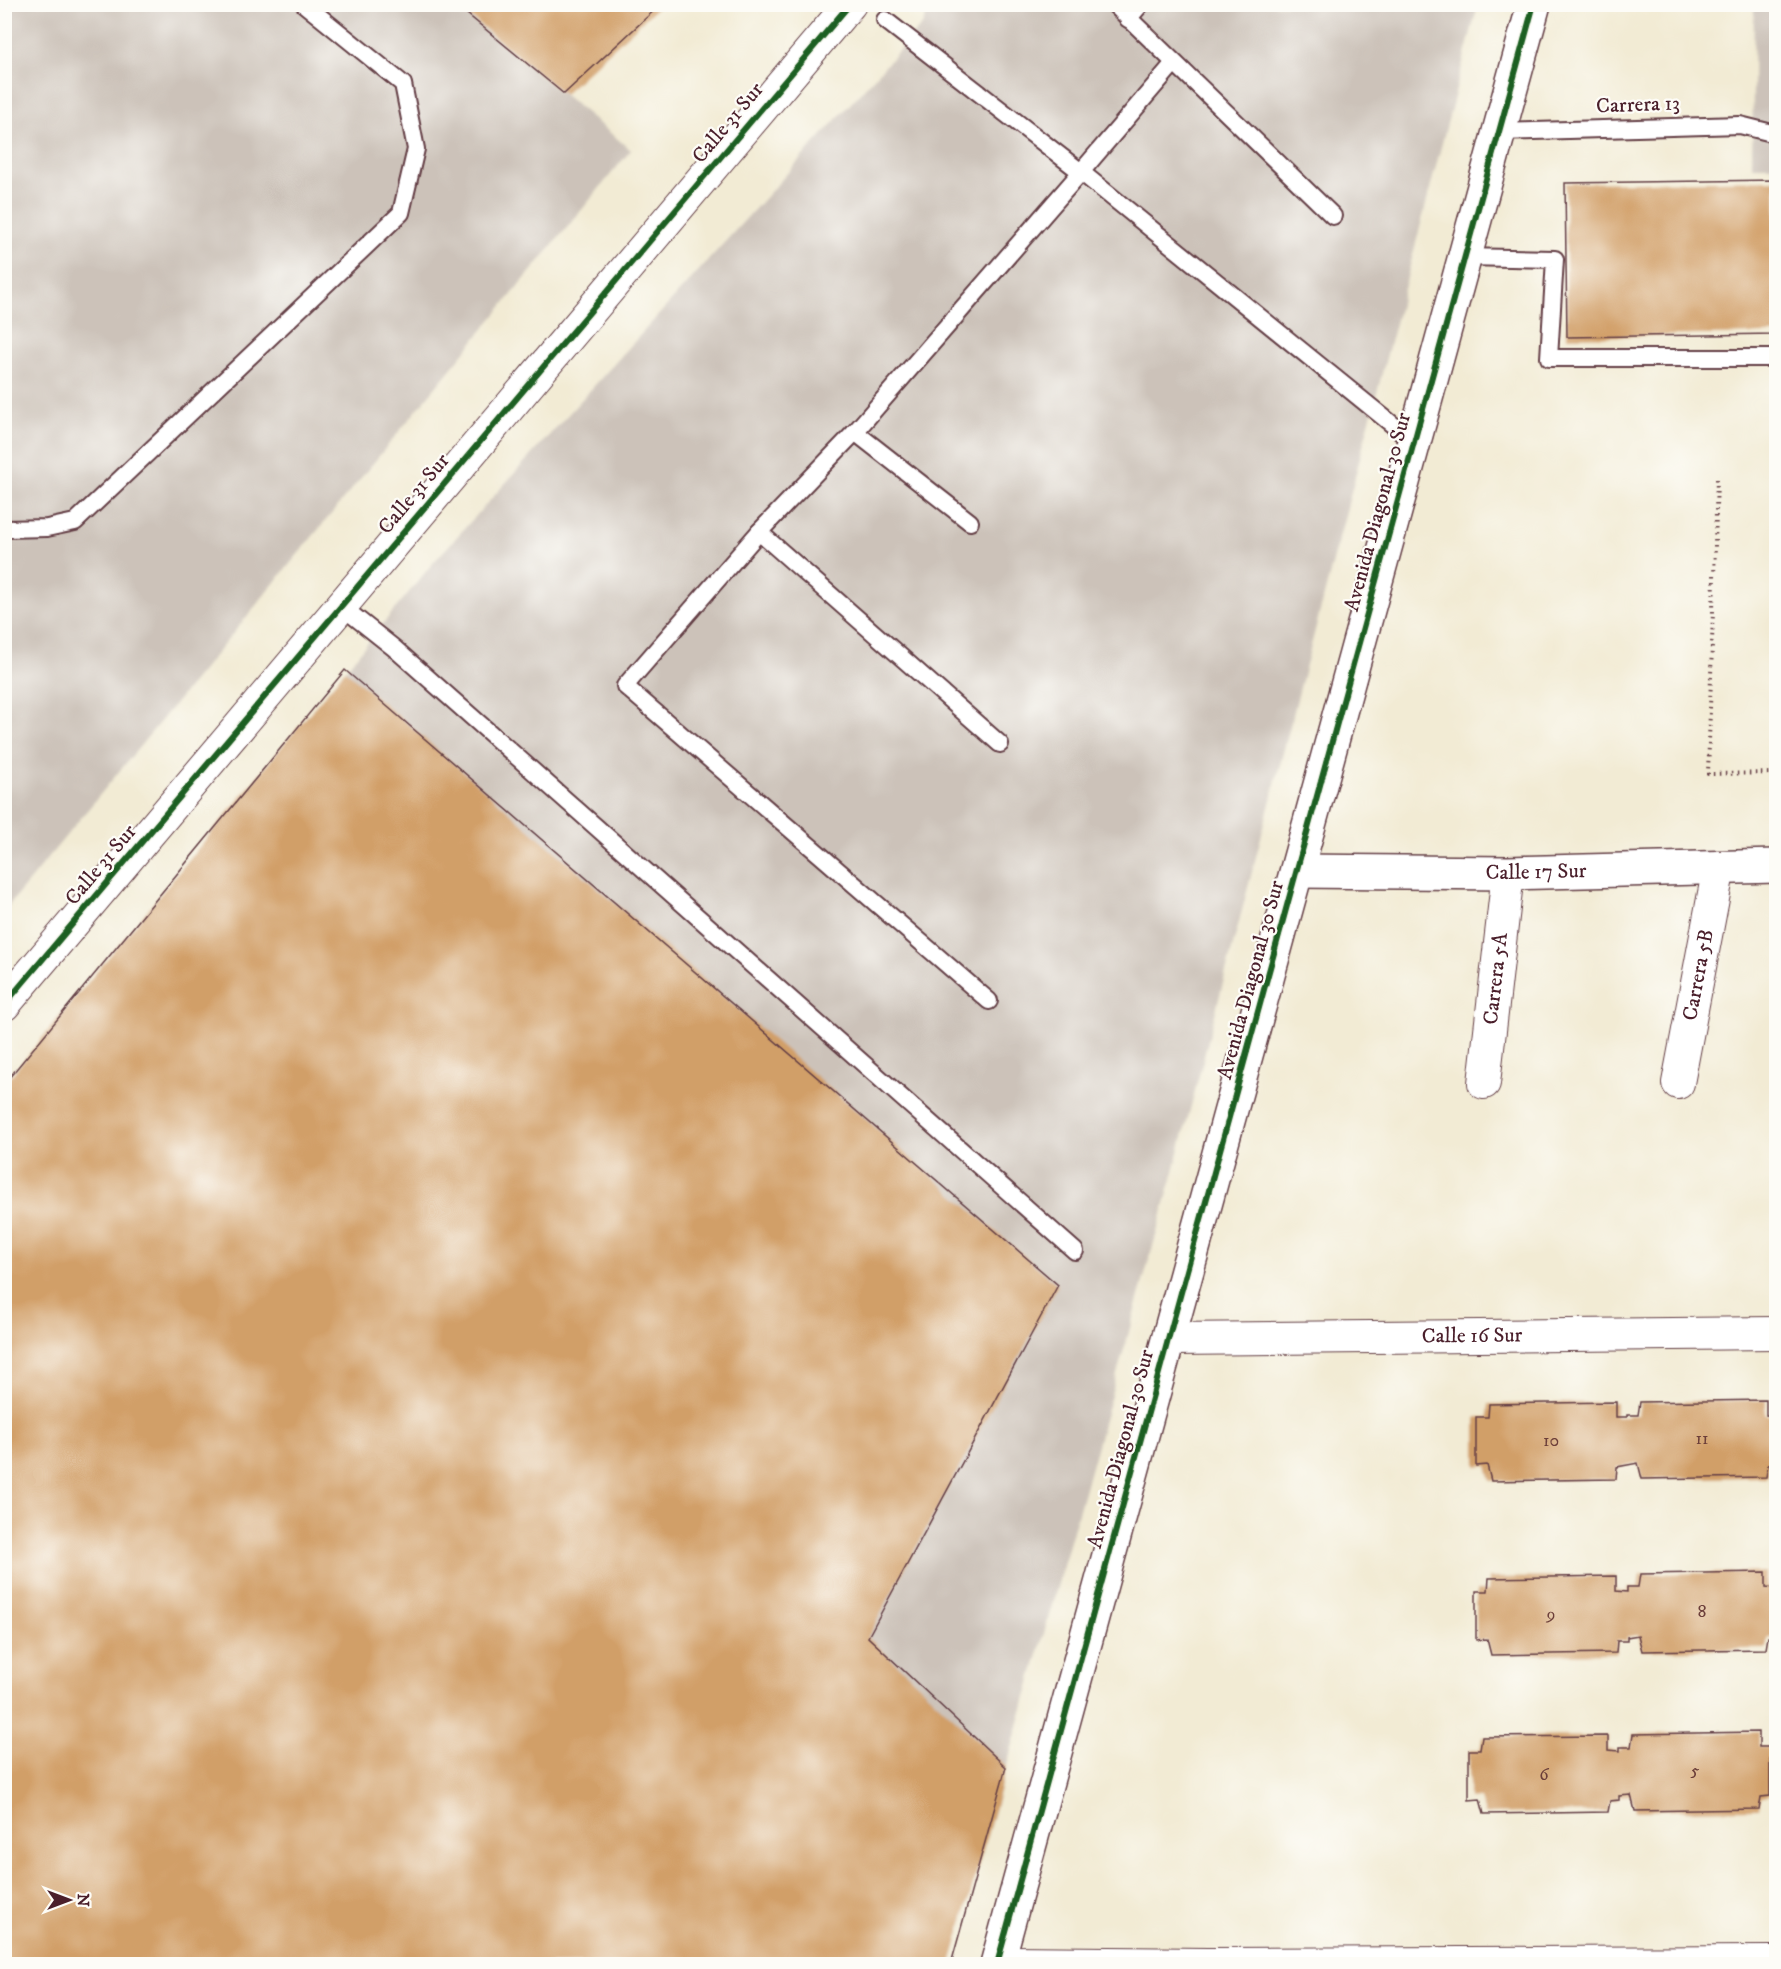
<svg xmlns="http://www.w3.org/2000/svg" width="1781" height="1969" font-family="'IM FELL DW Pica',serif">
	<rect width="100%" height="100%" fill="#fdfcf7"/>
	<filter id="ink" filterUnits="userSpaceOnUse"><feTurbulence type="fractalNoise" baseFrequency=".0167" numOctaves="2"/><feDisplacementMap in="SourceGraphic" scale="12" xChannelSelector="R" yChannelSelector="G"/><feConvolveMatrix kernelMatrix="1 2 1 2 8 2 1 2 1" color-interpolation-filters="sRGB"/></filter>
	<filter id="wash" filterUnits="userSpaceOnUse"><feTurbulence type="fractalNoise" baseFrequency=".008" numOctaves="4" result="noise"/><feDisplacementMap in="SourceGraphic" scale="24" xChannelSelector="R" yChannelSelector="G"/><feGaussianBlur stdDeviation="1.35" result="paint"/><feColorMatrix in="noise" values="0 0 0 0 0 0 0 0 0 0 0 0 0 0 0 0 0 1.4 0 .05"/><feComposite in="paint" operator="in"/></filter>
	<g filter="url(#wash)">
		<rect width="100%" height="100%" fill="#f2ebd4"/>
		<g fill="#ccc2b9">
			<path d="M5 5H455L631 150 5 910Z"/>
			<path d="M929 5H1478L1173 1175 951 1964H5V1084L433 563 923 24Z"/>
			<path d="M1754 5H1776V166H1752Z"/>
		</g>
		<g id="blocks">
			<g fill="#d19f68">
				<path d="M455 4H661L564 94Z"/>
				<path d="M1776 180V334L1567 337 1565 183Z"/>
				<path d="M345 670 1058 1285 868 1637 1006 1767 951 1964H4V1084Z"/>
				<path d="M1766 1400V1415L1776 1416V1464L1768 1465 1766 1477 1642 1479 1638 1463 1617 1467 1616 1479 1491 1481 1487 1465 1476 1466V1417H1488L1489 1404 1616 1402V1417H1627V1415H1638L1640 1402Z"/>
				<path d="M1766 1572V1587L1776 1588V1637H1768L1766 1649 1642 1651 1638 1635 1627 1637V1641H1617L1616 1653 1491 1655 1487 1639 1476 1640V1591H1488L1489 1578 1616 1576V1591L1627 1592V1587H1638L1640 1574Z"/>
				<path d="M1759 1732V1747H1770V1796L1761 1797 1759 1809 1635 1811 1631 1795 1619 1796V1800L1610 1801 1608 1812 1484 1814 1480 1799 1469 1800V1750H1480L1482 1737 1608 1736V1750L1620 1751V1747H1631L1633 1734Z"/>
			</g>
		</g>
	</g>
	<g filter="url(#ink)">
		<use href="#blocks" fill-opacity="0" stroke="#633e44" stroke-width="1.5"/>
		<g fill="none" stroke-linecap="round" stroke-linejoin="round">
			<defs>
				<g id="service">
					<path d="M1114 4 1333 216"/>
					<path d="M1128 19 1141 4"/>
					<path d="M885 20 1081 172 855 432 759 532 625 686 989 1001"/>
					<path d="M1174 63 1081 172 1414 442"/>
					<path d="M1499 132 1740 125 1776 134"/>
					<path d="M1465 257 1555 259 1549 358H1776"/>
					<path d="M855 432 970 522"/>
					<path d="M4 529 47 528 75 522 401 213 416 149 403 84 304 4"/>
					<path d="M759 532 1000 744"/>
					<path d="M341 606 394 648 1075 1251"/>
				</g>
				<g id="minor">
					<path d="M4 1005 850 4"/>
					<path id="s1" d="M1484 1083 1508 873"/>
					<path id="s2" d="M1678 1083 1719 867"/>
					<path id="s3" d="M1169 1339 1776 1333"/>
					<path d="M998 1962 1208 1964 1776 1962"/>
				</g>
				<g id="tertiary">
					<path id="s4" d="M1298 871 1508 873 1776 866"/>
					<path d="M997 1964 1534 4"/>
				</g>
			</defs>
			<use href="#service" stroke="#633e44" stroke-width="20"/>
			<use href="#minor" stroke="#633e44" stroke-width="34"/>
			<use href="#tertiary" stroke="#633e44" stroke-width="36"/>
			<path stroke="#633e44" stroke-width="4" stroke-dasharray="1.5 4.5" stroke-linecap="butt" d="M1717 479 1708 774 1776 773"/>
			<use href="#service" stroke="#fff" stroke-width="16"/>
			<use href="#minor" stroke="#fff" stroke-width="32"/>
			<use href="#tertiary" stroke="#fff" stroke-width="33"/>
			<defs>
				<g id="cycleway">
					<path d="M4 1005 850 4"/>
					<path d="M997 1964 1534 4"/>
				</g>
			</defs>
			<use href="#cycleway" stroke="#fdfcf7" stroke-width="10"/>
			<use href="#cycleway" stroke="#1b5e20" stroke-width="6"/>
		</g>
	</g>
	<g text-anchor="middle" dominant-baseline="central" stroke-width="4.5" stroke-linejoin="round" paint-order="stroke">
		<g font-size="18" fill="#6c3f3a">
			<text x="1702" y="1439">11</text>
			<text x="1551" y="1441">10</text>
			<text x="1702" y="1612">8</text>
			<text x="1551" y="1615">9</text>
			<text x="1695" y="1771">5</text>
			<text x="1544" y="1775">6</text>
		</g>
		<g font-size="21" fill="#4a1f2b" stroke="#fdfcf7">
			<text transform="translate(1638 105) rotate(-2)">Carrera 13</text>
			<text transform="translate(728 123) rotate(-50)">Calle 31 Sur</text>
			<text transform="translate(414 494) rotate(-50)">Calle 31 Sur</text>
			<text transform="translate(1378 512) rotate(-75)">Avenida Diagonal 30 Sur</text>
			<text transform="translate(101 865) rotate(-50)">Calle 31 Sur</text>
			<text stroke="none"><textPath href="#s4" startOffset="238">Calle 17 Sur</textPath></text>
			<text stroke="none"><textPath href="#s2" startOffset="110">Carrera 5B</textPath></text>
			<text stroke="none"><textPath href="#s1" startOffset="105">Carrera 5A</textPath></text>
			<text transform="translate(1251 980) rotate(-75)">Avenida Diagonal 30 Sur</text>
			<text stroke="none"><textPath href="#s3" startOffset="303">Calle 16 Sur</textPath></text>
			<text transform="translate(1121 1449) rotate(-75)">Avenida Diagonal 30 Sur</text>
		</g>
	</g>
	<rect width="1781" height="1969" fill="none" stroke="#fdfcf7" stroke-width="24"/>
	<g transform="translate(69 1900) rotate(90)" stroke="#fdfcf7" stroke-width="4.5" paint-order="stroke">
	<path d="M0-4.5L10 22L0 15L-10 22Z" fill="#4a1f2b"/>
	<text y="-9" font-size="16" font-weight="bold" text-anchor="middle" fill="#4a1f2b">N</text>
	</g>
</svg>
